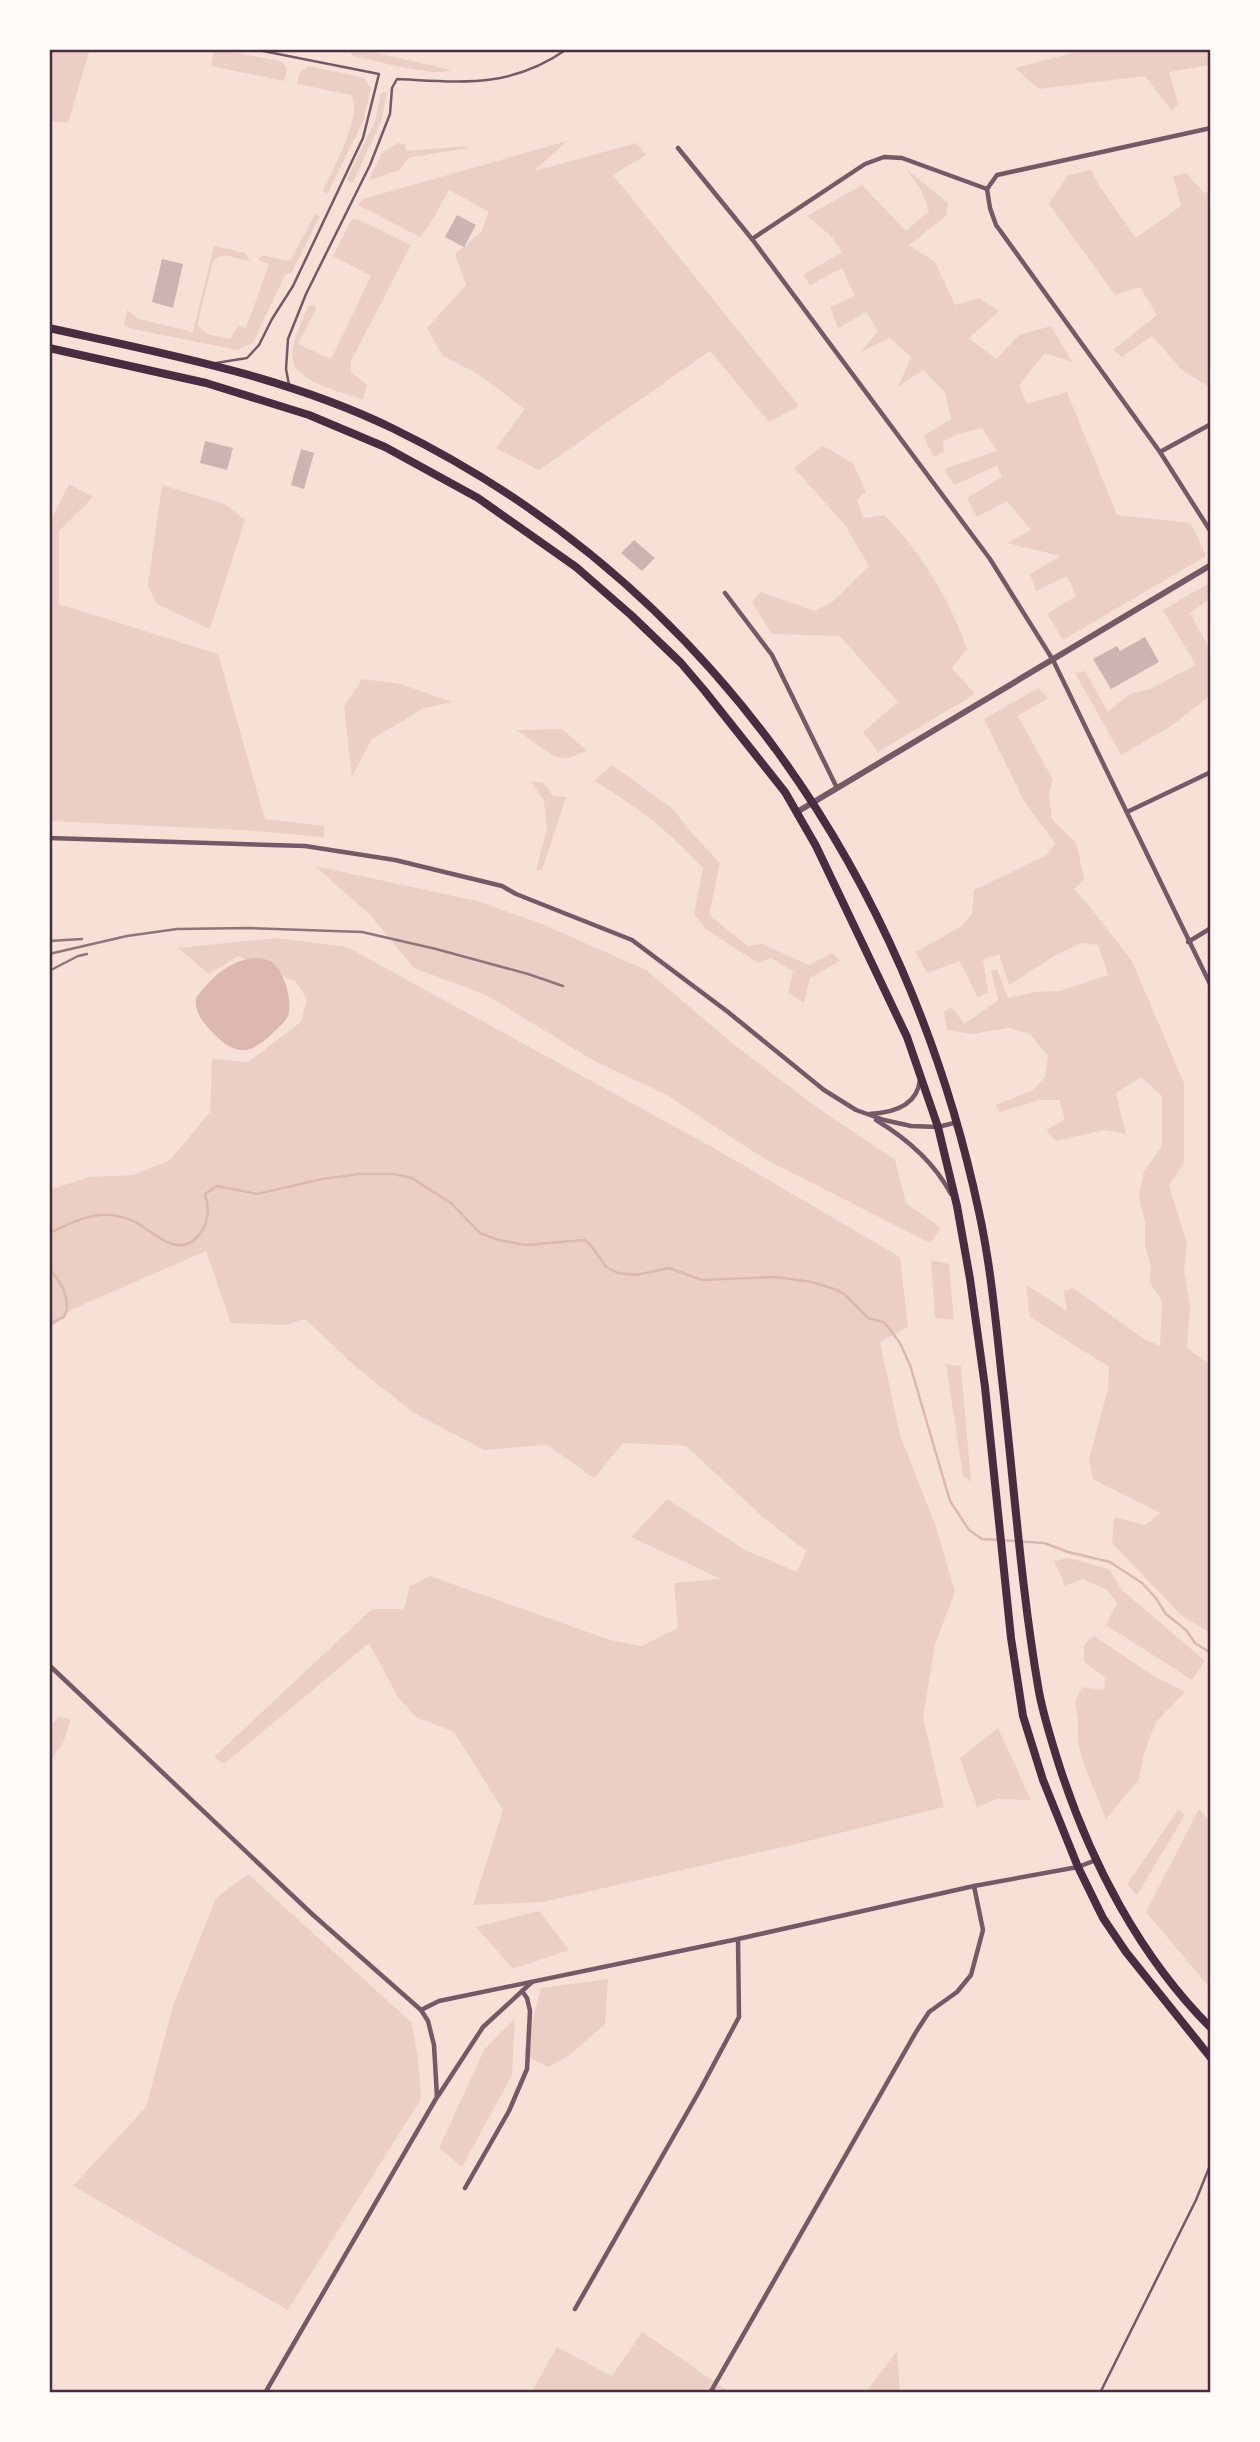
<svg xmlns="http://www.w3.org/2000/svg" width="1260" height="2442" font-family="Manrope,sans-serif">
	<rect width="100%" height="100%" fill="#f7e1d7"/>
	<g fill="#ebcfc5">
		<path d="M49 49H90L68 123 49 121Z"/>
		<path d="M214 49 281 61 287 69 284 81 211 66Z"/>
		<path d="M348 49H359L451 70C436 78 373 60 353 56Z"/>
		<path d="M1088 49H1211V65L1169 72 1178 104 1172 111 1145 76 1039 89 1015 68Z"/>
		<path d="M309 66 364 78 371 88 363 122 327 194 323 191C332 171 364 113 351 95L297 84 300 72Z"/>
		<path d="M385 92 387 94 381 122 353 182 350 183 347 179 375 121 381 93Z"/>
		<path d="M567 141 534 171 637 143 646 155 613 175 799 406 769 422 710 351 539 470 496 448 525 409 476 373 443 356 427 328 466 285 455 254 481 232 489 212 449 190C440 205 431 226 420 237L358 205 363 199Z"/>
		<path d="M398 143 405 144 406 151 466 146 467 148 408 158 400 170 369 180 382 153Z"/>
		<path d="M905 168 948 203 946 216 909 245 935 262 955 305 980 298 999 311 969 338 996 359 1019 335 1051 326 1072 362 1045 353 1019 385 1027 404 1067 392 1117 515 1191 523 1206 556 1063 640 1047 614 1076 596 1067 576 1036 591 1030 574 1061 556 1007 543 1031 530 1007 501 977 517 967 498 1002 477 997 466 954 485 944 469 997 451 982 428 955 435 943 442 944 452 934 457 923 436 951 419 945 392 923 370 898 387 911 357 890 338 861 352 878 331 866 312 838 328 830 307 855 296 842 268 810 285 803 275 842 252 831 236 807 216 862 185 906 231 929 211 921 190Z"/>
		<path d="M1091 170 1100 187 1136 238 1181 206 1173 176 1186 173 1204 193 1211 191V388L1182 370 1152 336 1122 357 1113 350 1157 315 1140 287 1115 295 1049 204 1068 175Z"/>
		<path d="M315 214 320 216 292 272 285 275 253 343 237 350 132 329 124 325 127 310 139 319 193 332 214 246 245 253 250 260C236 261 223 248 213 262L198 322V326L207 334 230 339 238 326 246 328 269 264 258 260 262 255 286 261 291 259Z"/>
		<path d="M352 219 359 220 411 245 351 361V372L367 385 363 399C347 395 299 381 294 364 288 346 302 322 309 305H315L316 309 298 344 331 359 371 276 333 256Z"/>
		<path d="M823 446 853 463 866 492 857 500 863 518 884 515C920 550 950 600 967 649L952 668 975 694 878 752 863 732 898 702 840 636 772 634 752 602 761 592 814 611 832 602 869 566 845 525 794 468Z"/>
		<path d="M69 484 93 497 59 531V604L218 654 265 819 324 826V837L241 830 49 821V524Z"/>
		<path d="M162 485 225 504 245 520 210 629 157 604 148 586Z"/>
		<path d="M1211 582V598L1190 613 1211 652V695L1171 726 1121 755 1075 673 1085 671 1108 712 1129 694 1150 689 1196 665 1163 610Z"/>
		<path d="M362 679 401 684 452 702 424 708 372 739 352 776 344 707Z"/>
		<path d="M1038 688 1048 698 1018 716 1053 780 1049 793 1052 819 1077 844 1084 880 1074 889 1087 903 1132 961 1184 1083V1162L1169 1186 1187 1244 1184 1270 1190 1306 1187 1348 1211 1365V1633L1182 1616 1112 1543 1114 1517 1145 1525 1160 1513 1093 1479 1089 1459 1108 1389 1109 1367 1030 1317 1026 1285 1067 1311 1064 1291 1073 1288 1144 1339 1160 1346 1162 1301 1149 1282 1151 1268 1145 1245V1223L1139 1196 1144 1171 1162 1146V1096L1141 1077 1116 1093 1126 1134 1104 1130 1056 1141 1046 1130 1065 1119 1059 1100H1040L1000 1112 996 1105 1033 1090 1045 1077 1048 1056 1030 1034 1009 1028 972 1034 947 1030 944 1012 952 1007 964 1024 998 1000 991 971 997 969 1008 998 1035 992 1060 991 1108 975 1098 945 1081 943 1056 955 1009 985 999 954 983 959 988 992 978 998 960 961 927 973 916 952 960 927 972 914 974 890 1047 855 1055 843 1024 801 984 719Z"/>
		<path d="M562 729 587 751 566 759 553 756 517 730Z"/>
		<path d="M612 765 673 809 689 830 720 863 709 915 748 946 762 944 809 965 832 953 840 961 810 978 804 1003 788 993 793 971 771 958 758 963 706 929 694 914 703 868C671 833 635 804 594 781Z"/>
		<path d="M531 781 544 783 553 796 566 797 542 870 536 871 547 828 544 801Z"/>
		<path d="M315 866 477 901 542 924 646 970 737 1047 822 1111 895 1160 906 1203 941 1228 930 1243 763 1158 667 1095 596 1062 486 995 414 968 370 915Z"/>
		<path d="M277 938 347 947 712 1147 900 1257 908 1327 880 1342 900 1435 937 1530 955 1592 935 1644 923 1717 944 1807 800 1843 543 1902 473 1905 503 1810 454 1732 416 1717 398 1697 369 1643 224 1764 214 1757 372 1609H404L410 1586 430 1576 610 1640 641 1646 678 1628 674 1583 721 1579 631 1537 667 1499 745 1550 797 1572 806 1551 764 1518 686 1446 623 1443 594 1478 547 1445 484 1450 414 1413 357 1368 305 1319 286 1325 231 1323 206 1251 73 1309 49 1329V1190L89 1177 133 1175 169 1161 210 1112 212 1059 248 1062 301 1022 307 999 296 982 238 956 209 974 178 948Z"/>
		<path d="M931 1260 949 1264 954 1320 935 1318Z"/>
		<path d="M946 1364 961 1366 971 1482 963 1476Z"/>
		<path d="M1069 1558 1109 1569 1122 1590 1205 1661 1192 1680 1106 1625 1117 1603 1107 1590 1083 1579 1065 1586 1054 1561Z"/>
		<path d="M1094 1636 1150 1674 1185 1692 1156 1722 1144 1753 1139 1779 1106 1819 1083 1762 1078 1741V1720L1075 1701 1082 1687 1104 1690 1105 1677 1084 1662V1645Z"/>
		<path d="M58 1717 71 1719 63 1743 49 1763V1729Z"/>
		<path d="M998 1728 1031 1800 997 1799 977 1807 960 1758Z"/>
		<path d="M1179 1809 1185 1815 1137 1895 1127 1884Z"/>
		<path d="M1199 1809 1211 1823V1989L1146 1912Z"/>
		<path d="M248 1874 412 2023 418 2058 421 2099 288 2310 73 2186 146 2107 173 2006 216 1898Z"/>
		<path d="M539 1911 569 1950 513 1969 476 1927Z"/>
		<path d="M608 1979 605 2024 571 2054 549 2067 524 2055 541 1988Z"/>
		<path d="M515 2018 512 2075 462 2167 439 2148 484 2050Z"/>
		<path d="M642 2332 731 2393H531L557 2347 612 2376Z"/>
		<path d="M897 2351 900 2393H865Z"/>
	</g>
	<path fill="#dcb8b0" d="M255 958C260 958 266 959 270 961 284 970 293 1000 288 1016 285 1022 279 1027 274 1032 252 1053 238 1058 215 1035 205 1025 194 1014 196 998 211 978 229 960 255 958Z"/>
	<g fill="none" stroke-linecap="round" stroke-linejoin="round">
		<g stroke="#dcb8b0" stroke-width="2.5">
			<path d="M49 1233C68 1224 90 1213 111 1215 122 1216 133 1220 142 1226 160 1239 184 1259 202 1231 209 1219 209 1208 205 1194L217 1186 257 1194 322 1179 360 1174H393L412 1178 452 1204 480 1233 498 1240 526 1245 585 1240 592 1247 606 1267 618 1273 636 1275 669 1268 702 1280 776 1277 812 1282 834 1289 843 1293 868 1318 883 1322 888 1327 900 1343 910 1365 950 1501 969 1530 982 1539 1044 1543 1068 1552 1110 1562 1142 1583 1155 1597 1166 1614 1186 1630 1195 1643 1211 1653"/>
			<path d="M49 1268C60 1281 73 1300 64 1317L49 1324"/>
		</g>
	</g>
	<g fill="#ccb4b1">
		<path d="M457 215 476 225 464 247 445 237Z"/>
		<path d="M162 259 183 264 173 308 152 302Z"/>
		<path d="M205 441 233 448 227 470 200 463Z"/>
		<path d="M301 449 314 453 304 489 291 485Z"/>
		<path d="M634 540 655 558 642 571 621 553Z"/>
		<path d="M1145 637 1159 662 1111 689 1093 659 1117 646 1120 651Z"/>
	</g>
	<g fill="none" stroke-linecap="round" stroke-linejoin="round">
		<g stroke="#755966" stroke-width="2.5">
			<path d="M216 363 247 358 259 345 272 319 293 286 363 138 379 74 253 49"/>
			<path d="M289 385 286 369 288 339 306 294 370 165 390 114 392 88 397 79C462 82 510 89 567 49"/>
			<path d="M1100 2393 1196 2200 1211 2163"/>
		</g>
		<g stroke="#755966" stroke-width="4.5">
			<path d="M678 148 752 239 990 559 1053 660 1211 986"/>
			<path d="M987 189 990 208 996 225 1160 452 1211 532"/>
			<path d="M987 189 997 175 1211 128"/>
			<path d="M752 239 865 164 884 157 902 158 987 189"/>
			<path d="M1160 452 1211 424"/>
			<path d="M725 593 772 655 837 788"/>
			<path d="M1127 812 1211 772"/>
			<path d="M49 838 305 846 395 860 502 886 516 894 632 940 728 1012 824 1090 856 1110 884 1120 911 1126 938 1127 954 1123"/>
			<path d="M1188 942 1211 928"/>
			<path d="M869 1114C892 1113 917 1106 920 1080"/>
			<path d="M876 1120C906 1138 934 1162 951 1194"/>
			<path d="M49 1665 312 1914 421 2010 428 2021 434 2045 437 2097 265 2393"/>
			<path d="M421 2010 439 2001 738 1939 974 1886 1078 1867 1096 1860"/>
			<path d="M438 2096 483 2027 532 1982"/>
			<path d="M465 2188 509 2111 527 2069 530 2011 527 1998 522 1991"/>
			<path d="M575 2309 700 2090 739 2017 738 1939"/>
			<path d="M710 2393 916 2032 929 2012 957 1992 971 1975 983 1930 974 1886"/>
		</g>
		<path stroke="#755966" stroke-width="6" d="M797 812 1211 565"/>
		<g stroke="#4a2c40" stroke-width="8">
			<path d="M49 328C166 354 285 376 394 429 708 583 907 874 979 1212 991 1267 996 1324 1002 1379 1014 1483 1021 1589 1039 1692 1044 1718 1052 1743 1060 1768 1091 1863 1140 1957 1211 2028"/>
			<path d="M49 348 206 383 309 415 385 447 478 498 576 567 631 615 681 663 704 690 785 792 816 846 907 1037 938 1127 957 1206 970 1279 985 1387 1011 1638 1023 1716 1043 1780 1078 1867 1103 1918 1126 1952 1211 2058"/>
		</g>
		<g stroke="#8f747c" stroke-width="2.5">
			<path d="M49 941 82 939"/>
			<path d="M49 954 127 936 177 929 249 928 362 932 436 949 528 974 563 986"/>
			<path d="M49 971 78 956 87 954"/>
		</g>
	</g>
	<rect width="1260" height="2442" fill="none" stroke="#fffaf5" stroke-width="102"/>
	<rect x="51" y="51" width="1158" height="2340" fill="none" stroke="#4a2c40" stroke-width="2.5"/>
</svg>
